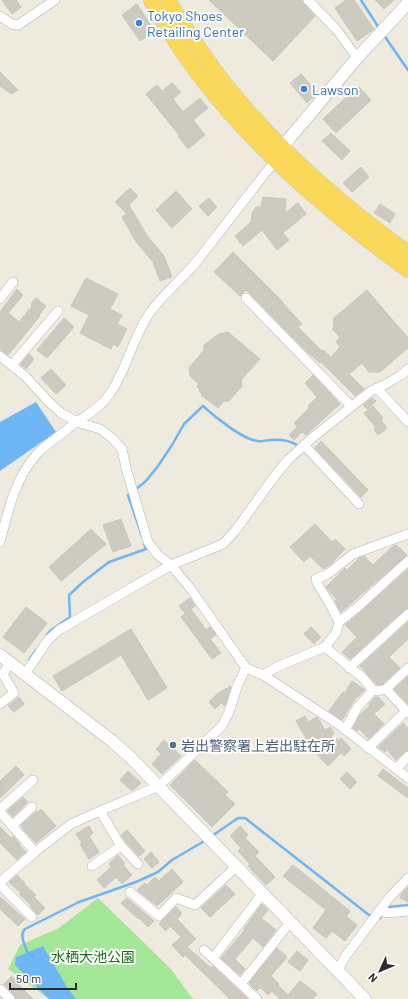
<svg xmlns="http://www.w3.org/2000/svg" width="408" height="999" font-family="Barlow,'Noto Sans JP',sans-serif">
	<rect width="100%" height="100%" fill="#eeebde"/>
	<path fill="#a5e799" d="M98 898 170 968 193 999H49L8 969 20 945 59 928Z"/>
	<g fill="#6eb6f4">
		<path d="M36 402 56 432 0 471V422Z"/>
		<path d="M43 946 67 987 76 999H49L15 965 16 957Z"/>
	</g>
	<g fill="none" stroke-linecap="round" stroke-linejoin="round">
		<g stroke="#6eb6f4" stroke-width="2.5">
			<path d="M361 0 379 28"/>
			<path d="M383 34 408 70"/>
			<path d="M135 490 146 481 158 466 172 445 184 424 203 406C214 416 243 440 258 441 262 442 266 440 270 440 280 439 289 440 297 445"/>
			<path d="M131 493 128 495 142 536"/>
			<path d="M47 635 50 631 70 617 69 595 83 582 109 562 146 549 144 543"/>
			<path d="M29 660 36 650"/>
			<path d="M212 836 238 818H245L369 915 380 918 383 913"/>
			<path d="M386 909 388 907 408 905"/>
			<path d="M27 952C25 945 19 935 25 929L79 902 136 882 158 872 172 860 206 840"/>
		</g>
	</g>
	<g fill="#cdcac1" stroke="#cac7b8">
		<path d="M2 0H16L21 7 12 14Z"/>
		<path d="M209 0H301L315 16 273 61Z"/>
		<path d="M346 0H354L374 29 357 41 335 8Z"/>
		<path d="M375 0H394L384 9Z"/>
		<path d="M137 4 155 31 140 41 122 15Z"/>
		<path d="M0 72 18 90 11 94 0 86Z"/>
		<path d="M301 74 318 93 307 103 290 83Z"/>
		<path d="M172 83 181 92 173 99 183 112 200 98 208 108 193 120 205 135 188 149 178 136 179 135 146 94 157 85 162 91Z"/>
		<path d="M358 86 371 100 336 133 323 119Z"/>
		<path d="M331 133 350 151 342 160 322 141Z"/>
		<path d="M361 167 369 177 352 192 343 183Z"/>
		<path d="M130 188 138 196 129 205 148 237 164 256 172 277 160 281 153 262 136 242 122 217 127 214 115 202Z"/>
		<path d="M176 191 192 209 172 228 156 210Z"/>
		<path d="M263 197 286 199 285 213 298 203 306 214 283 233 289 240 277 250 262 230 243 246 235 236 251 222 252 213 256 207H261Z"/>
		<path d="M209 198 217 207 208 216 199 206Z"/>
		<path d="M380 204 395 214 390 223 374 213Z"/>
		<path d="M233 252 282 301V302L302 324 298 327 322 351 323 350 331 357 340 347 336 342 340 337 333 330 334 318 367 290 408 338V348L380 372H369L362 363 349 374 364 389 355 396 321 362 320 363 306 351 250 294 246 290 240 296 214 272Z"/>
		<path d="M86 278 118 294 110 309 122 315 117 324 127 329 118 347 113 344 111 349 80 333 89 315 71 306Z"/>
		<path d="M17 289 23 295 8 313 19 322 32 306 31 304 36 298 46 306 39 315 40 316 8 355 0 349V312Z"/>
		<path d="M64 318 74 327 47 358 37 350Z"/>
		<path d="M228 332 260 359 241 380 242 386 229 401H224L218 408 201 395 202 394 199 391 200 389 197 387 199 384 190 376 189 368 204 350V345L219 334Z"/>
		<path d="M29 354 34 359 26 369 20 364Z"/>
		<path d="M51 369 66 385 56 394 41 378Z"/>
		<path d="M313 375 340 404 306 435 302 432 294 440 289 435 297 427 294 423 309 408 308 406 317 397 305 383Z"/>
		<path d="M372 398 376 401 367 409 363 405Z"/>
		<path d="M373 406 383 418 381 420 387 428 378 435 374 429 376 428 364 413Z"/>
		<path d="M321 441 368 490 361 497 315 448Z"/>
		<path d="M121 519 131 546 113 552 103 525Z"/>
		<path d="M315 524 332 542 335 539 345 549 331 564 323 569 310 556 304 562 290 547Z"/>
		<path d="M91 529 106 544 61 581 49 567Z"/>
		<path d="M396 545 407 555 341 612 335 601 337 600 326 587 345 568 347 570 359 558 364 556 373 565 393 546Z"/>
		<path d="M408 569V608L404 610 350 659 342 652 357 637 345 625 364 609Z"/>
		<path d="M190 598 195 606 191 609 206 630 210 627 216 635 210 639 221 653 212 659 181 617 185 613 179 606Z"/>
		<path d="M26 607 47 623 24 653 3 637Z"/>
		<path d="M408 622V639L389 657 400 668 383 684 377 685 360 666Z"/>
		<path d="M311 627 321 637 314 644 304 634Z"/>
		<path d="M131 629 167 688 148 700 121 655 62 691 53 676Z"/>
		<path d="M408 676V704L394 689Z"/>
		<path d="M352 681 365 690 358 697 357 696 342 720 329 711 343 692 345 693Z"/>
		<path d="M231 686 225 706 221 703 215 709 209 702 218 693Z"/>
		<path d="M19 697 24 704 14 712 8 706Z"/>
		<path d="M375 697H378L385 704 374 714 384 724 369 739 359 729 357 731 353 728 360 715 370 705 369 704Z"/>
		<path d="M305 716 308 722 317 717 318 718 325 730 330 727 334 733 327 745 329 746 337 738 338 741 341 738 351 749 344 756 341 753 328 766 312 749 296 721Z"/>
		<path d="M403 723 408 728V750L404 752 396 760 387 750 385 752 378 747Z"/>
		<path d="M164 740 181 756 162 774 152 764 161 754 156 749Z"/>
		<path d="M195 760 228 792 225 795 235 804 212 827 170 785Z"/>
		<path d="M16 766 24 775 0 798V781Z"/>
		<path d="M383 769 408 788V798L378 776Z"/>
		<path d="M128 771 141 783 132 791 120 780Z"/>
		<path d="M347 772 357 782 350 789 340 779Z"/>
		<path d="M23 797 28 802 13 817 7 811Z"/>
		<path d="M41 809 56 826 36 843 22 828 23 827 21 825 37 811 38 812Z"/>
		<path d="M89 826 93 833 89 836 99 852 89 859 80 844 82 843 76 834Z"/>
		<path d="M240 826 248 835 245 838 259 852 255 856 275 877 266 885 248 866 250 864 238 851 241 848 230 836Z"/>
		<path d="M0 827 11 838 13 836 20 844 19 845 26 852 17 860 0 843Z"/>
		<path d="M127 830 145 851 139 856 126 842 121 835Z"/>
		<path d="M151 852 159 862 152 868 144 859Z"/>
		<path d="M118 855 125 864 123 865 132 875 122 884 116 877 104 888 97 880 111 867 109 864Z"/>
		<path d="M293 865 350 911 346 916 357 925 345 941 332 931 326 938 313 928 326 910 283 876Z"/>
		<path d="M172 869 183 882 157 906 137 890 145 883 147 885 155 877 159 881Z"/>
		<path d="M17 875 25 883 24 884 36 895 34 897 45 908 38 915 30 906 31 905 19 894 21 893 9 882Z"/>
		<path d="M226 885 235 894 210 917 201 908Z"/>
		<path d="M408 887V902L400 898 402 893Z"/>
		<path d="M0 897 25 919 18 926 0 909Z"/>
		<path d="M127 898 154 921 148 927 139 918 138 919 121 903Z"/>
		<path d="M262 904 268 910 261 918 276 930 263 947 253 938 235 959 245 969 240 975 221 958 244 931 243 930Z"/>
		<path d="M176 907 181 912V915L177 919 196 939 187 947 211 968 213 966 248 999H230L185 955 183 957 172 945 181 937 170 926 166 931 159 924Z"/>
		<path d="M277 948 287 957 271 976 279 984 278 985 288 995 300 981 317 994 313 999H280L272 991 268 995 260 987 257 991 249 983Z"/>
		<path d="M297 951 308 960 300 971 288 962Z"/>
		<path d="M12 976 17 983 33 999H16L14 995 4 984Z"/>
	</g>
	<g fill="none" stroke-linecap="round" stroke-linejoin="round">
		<defs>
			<g id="minor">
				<path d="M308 0 337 30 357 58"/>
				<path d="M0 16 12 24 18 25 55 0"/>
				<path d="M246 298 351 406"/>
				<path d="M0 299 13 282"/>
				<path d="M0 356 26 377 48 401 61 413 77 422 100 429 112 438 122 449 126 468 148 542 158 555 171 565 190 588 246 668 263 675 338 724 408 778"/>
				<path d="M12 365 58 311"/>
				<path d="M377 388 408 422"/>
				<path d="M304 445 359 504"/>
				<path d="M0 542C8 511 15 478 37 454 46 444 59 436 70 427 83 416 99 410 109 395 127 370 132 339 149 314 163 294 182 279 198 260 224 227 249 193 276 160"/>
				<path d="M339 622 360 605 408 561"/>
				<path d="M325 647 363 678 373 690 378 691 386 689 408 713"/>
				<path d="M349 668 408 614"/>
				<path d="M25 674 48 640 59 630 171 565 223 544 235 531 277 473 289 459 312 438 371 391 386 384 401 375 408 369"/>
				<path d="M263 675 279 666 325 647 336 633 339 622 330 604 317 583 316 579 328 574 353 554 408 534"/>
				<path d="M386 689 408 668"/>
				<path d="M0 704 14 693 3 674 10 663"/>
				<path d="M345 730 357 708 373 690"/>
				<path d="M368 748 406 711"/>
				<path d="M396 769 408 756"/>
				<path d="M0 809 33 780"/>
				<path d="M100 811 121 846 138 864"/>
				<path d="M0 812 35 852"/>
				<path d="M12 826 32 807"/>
				<path d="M92 866 121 846"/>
				<path d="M0 882 35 852 71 824 100 811 159 786 222 726 229 712 238 684 246 668"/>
				<path d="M0 885 32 917"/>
				<path d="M130 892 159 916 176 898 195 905 237 866"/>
				<path d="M379 911 389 913 408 911"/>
				<path d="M204 950 257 999"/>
				<path d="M213 958 263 893"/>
				<path d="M338 970 345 957 389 898 408 878"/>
				<path d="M241 984 291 921"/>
				<path d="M0 989 10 999"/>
			</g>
			<g id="tertiary">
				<path d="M279 154 288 140 357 58 408 3"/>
				<path d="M0 655 112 741 130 757 365 999"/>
			</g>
			<g id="trunk">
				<path d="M151 0C209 110 309 198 408 270"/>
				<path d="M168 0C187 31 207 62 230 90 281 152 343 206 408 253"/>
			</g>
		</defs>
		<use href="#minor" stroke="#b2b2c0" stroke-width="10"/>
		<use href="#tertiary" stroke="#b2b2c0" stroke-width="13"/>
		<use href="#trunk" stroke="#ccc" stroke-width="16"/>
		<use href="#minor" stroke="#fff" stroke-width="9"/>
		<use href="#tertiary" stroke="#fff" stroke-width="12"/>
		<use href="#trunk" stroke="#fad85a" stroke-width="15"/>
	</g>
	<g fill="#3f7fe0" stroke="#fff" stroke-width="1.5">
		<circle cx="139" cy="23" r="4"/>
		<circle cx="304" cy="89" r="4"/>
	</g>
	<circle fill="#5c6f8a" stroke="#fff" stroke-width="1.5" cx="173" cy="745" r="4"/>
	<g text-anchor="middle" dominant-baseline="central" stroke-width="4" stroke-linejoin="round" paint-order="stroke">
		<g font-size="14" fill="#366cbe" stroke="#fff" text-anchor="start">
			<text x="147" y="15">Tokyo Shoes<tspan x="147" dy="16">Retailing Center</tspan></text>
			<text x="312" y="89">Lawson</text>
		</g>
		<g font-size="14" fill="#4e5e75" stroke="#fff" text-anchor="start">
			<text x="181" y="745">岩出警察署上岩出駐在所</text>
		</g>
		<g font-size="14" fill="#196e18" stroke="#fff">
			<text x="93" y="956">水栖大池公園</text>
		</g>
	</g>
	<g transform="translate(380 971) rotate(226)" stroke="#ffffff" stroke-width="3" paint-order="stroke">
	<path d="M0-3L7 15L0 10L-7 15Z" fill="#2c2c2c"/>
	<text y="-6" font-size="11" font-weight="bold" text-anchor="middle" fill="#2c2c2c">N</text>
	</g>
	<path d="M10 983v6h66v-6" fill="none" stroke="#2c2c2c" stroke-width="2"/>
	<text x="16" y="983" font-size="12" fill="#2c2c2c" stroke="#ffffff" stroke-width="3" paint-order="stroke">50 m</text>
</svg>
